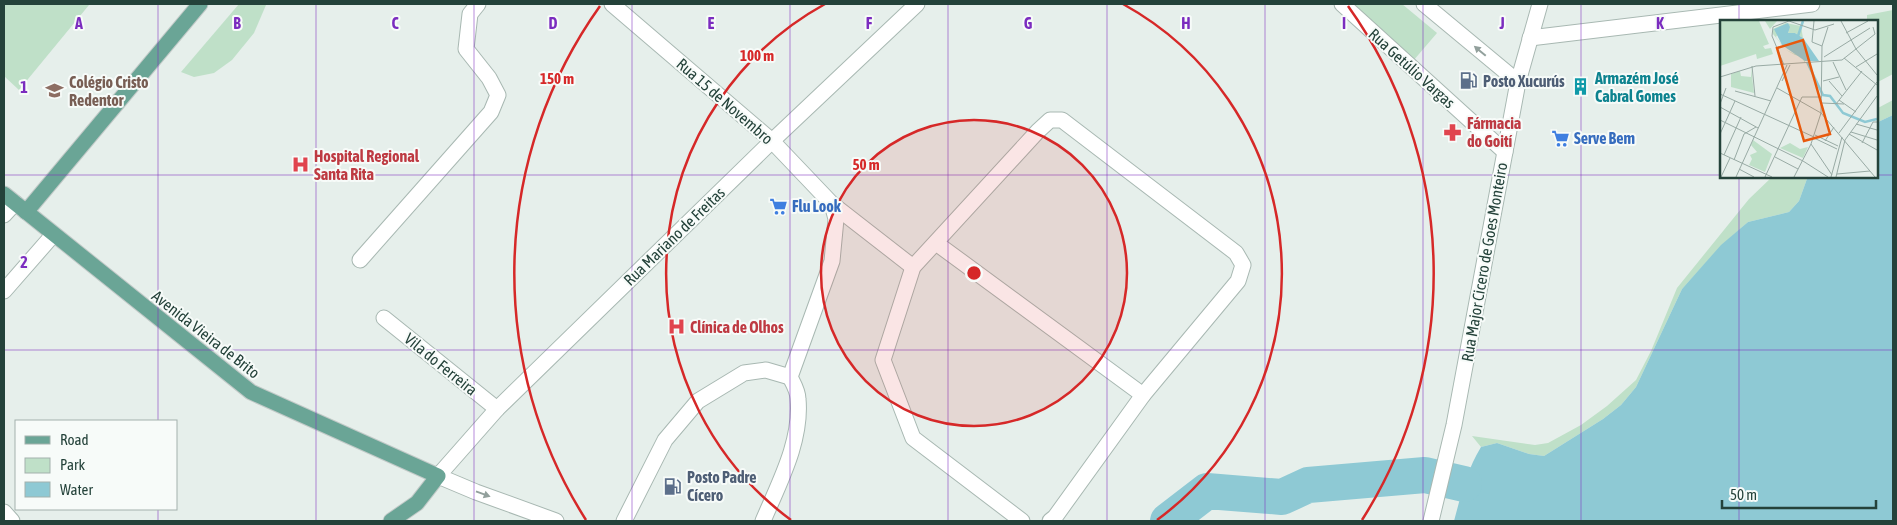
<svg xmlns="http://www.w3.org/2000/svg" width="1897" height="525" font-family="'Asap Condensed',sans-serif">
	<rect width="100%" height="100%" fill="#e6efeb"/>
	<g fill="#bfe0c8">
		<path d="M4 4 89 5 19 90 4 76Z"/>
		<path d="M239 4H265L266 5 254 33 232 60 214 73 194 77 181 72Z"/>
		<path d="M1354 4H1402L1437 33 1413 61Z"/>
		<path d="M1893 10V74L1876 83V21H1867V15Z"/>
		<path d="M1893 100V115L1876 123V109Z"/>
		<path d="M1773 176H1808L1799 201 1789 212 1748 222 1721 246 1682 289 1636 387 1621 405 1603 419 1544 456 1529 454 1497 443 1481 447 1472 436 1535 445 1548 443 1581 425 1607 406 1636 380 1651 351 1677 288 1749 199Z"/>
	</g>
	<path fill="#8ec9d4" d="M1893 115V521H1454C1461 495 1467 470 1481 447L1497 443 1529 454 1544 456 1603 419 1621 405 1636 387 1682 289 1721 245 1748 222 1789 212 1799 201 1808 176H1876V123Z"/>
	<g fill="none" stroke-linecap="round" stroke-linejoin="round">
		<path stroke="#8ec9d4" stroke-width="36" d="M1168 521 1207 491 1282 497 1308 485 1425 475 1464 484"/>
		<defs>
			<g id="minor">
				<path d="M612 4 772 141 832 204 913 267"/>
				<path d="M1342 4 1505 152"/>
				<path d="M1424 4 1518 82"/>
				<path d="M1530 38 1812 4"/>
				<path d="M4 215 15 203"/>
				<path d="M936 243 1143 395"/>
				<path d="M360 260 491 112 498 95 489 78 466 49 470 14 478 4"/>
				<path d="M4 291 53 235"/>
				<path d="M384 318 497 409"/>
				<path d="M4 512 12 521"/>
				<path d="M556 521 476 492 438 476 497 409 772 141 917 4"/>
				<path d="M624 521 665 440 698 401 744 373 766 370 790 377"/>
				<path d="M763 521C779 483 802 441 798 399 798 391 793 383 790 377L832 261 836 219 832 204"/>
				<path d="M1022 521 913 438 883 360 913 267 1038 131 1050 120H1062L1236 253 1243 265 1238 281 1143 395 1055 517 1050 521"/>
				<path d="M1431 521 1454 425 1518 82 1540 4"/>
			</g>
			<g id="major">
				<path d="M4 194 251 392 438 476 417 503 391 521"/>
				<path d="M26 212 200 4"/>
			</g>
		</defs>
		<use href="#minor" stroke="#a8b8b2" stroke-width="17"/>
		<use href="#major" stroke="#c2cac8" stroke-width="17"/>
		<use href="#minor" stroke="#fff" stroke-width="15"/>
		<use href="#major" stroke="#6aa596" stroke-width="15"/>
	</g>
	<defs><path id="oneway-solid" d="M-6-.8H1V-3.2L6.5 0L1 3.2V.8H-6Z" transform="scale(1.25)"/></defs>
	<g fill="#92a09c">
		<use href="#oneway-solid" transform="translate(1480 51) rotate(-140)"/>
		<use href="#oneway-solid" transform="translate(483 494) rotate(20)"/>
	</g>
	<path fill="none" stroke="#7b2cbf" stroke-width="1" stroke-opacity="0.55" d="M158 4V421M316 4V521M474 4V521M632 4V521M790 4V521M948 4V521M1107 4V521M1265 4V521M1423 4V521M1581 4V521M1739 4V21M4 175H1721M1876 175H1893M1739 176V521M4 350H1893M158 509V521"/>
	<circle cx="974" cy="273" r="153" fill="#d62828" fill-opacity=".12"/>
	<g fill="none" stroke="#d62828" stroke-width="2.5">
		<circle cx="974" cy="273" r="153"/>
		<path d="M791 520A307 307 0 0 1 825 4M1123 4A307 307 0 0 1 1157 520"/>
		<path d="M586 520A460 460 0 0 1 600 6M1348 6A460 460 0 0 1 1362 520"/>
	</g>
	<defs>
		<symbol id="fuel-bare" viewBox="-9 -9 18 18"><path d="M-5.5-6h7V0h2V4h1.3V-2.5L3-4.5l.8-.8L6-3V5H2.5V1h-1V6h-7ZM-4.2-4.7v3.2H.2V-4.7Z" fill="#5c6f8a" stroke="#f7fbf9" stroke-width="2.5" paint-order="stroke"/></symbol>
		<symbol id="building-bare" viewBox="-9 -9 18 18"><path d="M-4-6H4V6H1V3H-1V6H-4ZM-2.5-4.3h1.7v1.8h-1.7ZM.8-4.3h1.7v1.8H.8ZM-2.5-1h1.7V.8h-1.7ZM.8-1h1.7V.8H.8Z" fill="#0f9aa8" stroke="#f7fbf9" stroke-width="2.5" paint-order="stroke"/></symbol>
		<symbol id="school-bare" viewBox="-9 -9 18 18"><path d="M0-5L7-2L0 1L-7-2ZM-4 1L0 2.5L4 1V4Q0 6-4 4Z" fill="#8d6e63" stroke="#f7fbf9" stroke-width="2.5" paint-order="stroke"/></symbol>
		<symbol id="pharmacy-bare" viewBox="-9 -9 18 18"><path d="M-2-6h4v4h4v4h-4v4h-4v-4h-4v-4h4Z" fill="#e0444e" stroke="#f7fbf9" stroke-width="2.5" paint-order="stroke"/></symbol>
		<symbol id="supermarket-bare" viewBox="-9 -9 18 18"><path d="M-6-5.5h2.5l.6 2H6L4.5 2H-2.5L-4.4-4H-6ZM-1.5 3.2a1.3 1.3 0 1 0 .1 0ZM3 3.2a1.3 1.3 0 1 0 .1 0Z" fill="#3f7fe0" stroke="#f7fbf9" stroke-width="2.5" paint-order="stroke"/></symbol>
		<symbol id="hospital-bare" viewBox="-9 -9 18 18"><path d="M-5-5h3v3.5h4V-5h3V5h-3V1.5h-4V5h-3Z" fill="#e0444e" stroke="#f7fbf9" stroke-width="2.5" paint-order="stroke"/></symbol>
	</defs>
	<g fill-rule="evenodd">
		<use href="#fuel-bare" x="1456" y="68" width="25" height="25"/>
		<use href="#building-bare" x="1568" y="74" width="25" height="25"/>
		<use href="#school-bare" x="42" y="78" width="25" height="25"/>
		<use href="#pharmacy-bare" x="1440" y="120" width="25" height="25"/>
		<use href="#supermarket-bare" x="1548" y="126" width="25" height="25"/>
		<use href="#hospital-bare" x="288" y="152" width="25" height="25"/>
		<use href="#supermarket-bare" x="766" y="194" width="25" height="25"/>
		<use href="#hospital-bare" x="664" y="314" width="25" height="25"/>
		<use href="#fuel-bare" x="660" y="474" width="25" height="25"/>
	</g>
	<g text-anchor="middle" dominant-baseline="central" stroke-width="4" stroke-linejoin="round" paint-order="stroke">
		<g font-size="16" fill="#24423a" stroke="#f7fbf9">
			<text transform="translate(1412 68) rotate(42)">Rua Getúlio Vargas</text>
			<text transform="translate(725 101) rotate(41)">Rua 15 de Novembro</text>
			<text transform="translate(674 236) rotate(-44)">Rua Mariano de Freitas</text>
			<text transform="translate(1484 262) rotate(-80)">Rua Major Cicero de Goes Monteiro</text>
			<text transform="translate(206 334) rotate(38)">Avenida Vieira de Brito</text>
			<text transform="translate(441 364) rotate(39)">Vila do Ferreira</text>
		</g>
		<g font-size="16" font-weight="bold" fill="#0d838f" stroke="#f7fbf9" text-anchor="start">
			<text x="1595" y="78">Armazém José<tspan x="1595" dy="18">Cabral Gomes</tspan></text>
		</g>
		<g font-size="16" font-weight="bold" fill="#4e5e75" stroke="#f7fbf9" text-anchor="start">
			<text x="1483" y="81">Posto Xucurús</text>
			<text x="687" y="477">Posto Padre<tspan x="687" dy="18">Cícero</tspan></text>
		</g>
		<g font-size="16" font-weight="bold" fill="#785e54" stroke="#f7fbf9" text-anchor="start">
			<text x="69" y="82">Colégio Cristo<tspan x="69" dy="18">Redentor</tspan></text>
		</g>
		<g font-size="16" font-weight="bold" fill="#be3a42" stroke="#f7fbf9" text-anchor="start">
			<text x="1467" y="123">Fármacia<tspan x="1467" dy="18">do Goití</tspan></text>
			<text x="314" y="156">Hospital Regional<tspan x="314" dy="18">Santa Rita</tspan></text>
			<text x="690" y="327">Clínica de Olhos</text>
		</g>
		<g font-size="16" font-weight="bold" fill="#366cbe" stroke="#f7fbf9" text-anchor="start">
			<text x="1574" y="138">Serve Bem</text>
			<text x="792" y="206">Flu Look</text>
		</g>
	</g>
	<g transform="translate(1720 20)">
		<rect width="158" height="158" fill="#e6efeb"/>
		<path d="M0 1H57L50 9 45 1H39L49 24 43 26 45 29 51 28 53 34 37 39 36 34 0 46ZM66 3 81 6 83 18 75 13 68 14 69 6 55 9 58 14 56 17 66 30 75 34 80 35 82 36 85 39V43L81 36 75 35 66 30 53 14V9ZM31 48 34 73 11 67V54L20 51 21 56 31 57ZM33 120 52 134 45 152 29 145 32 139 30 135 37 132 31 125ZM70 123 80 129 88 127 83 138 60 128Z" fill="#bfe0c8"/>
		<path d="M68 3 70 7 68 13H75L83 18 99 41H85L62 25 54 9Z" fill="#8ec9d4"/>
		<path fill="none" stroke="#8ec9d4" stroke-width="2.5" d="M78 16 83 1M87 42 103 75 110 76 123 93 145 102 157 99"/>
		<path fill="none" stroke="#98aaa4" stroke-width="1" d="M94 1 92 22 102 26M121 1 136 29 157 55M126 13 148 1M104 37 150 8M124 38 157 65M113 42 126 70M64 45 52 16 53 7 69 1 95 10 114 4M32 46 35 76M136 47 157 34M0 57 36 46 122 40 155 14 153 7M62 61 70 45M103 61 119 57M109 61 122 76M57 68 101 93 102 26 108 7M15 71 51 81M0 74 94 117M119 80 136 92M102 83 124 84M0 84 6 68M116 84 142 51M0 87 38 108M101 93 155 157M0 100 83 141 108 157M136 104 157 110M131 112 157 120M119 113 157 62M0 114 15 81M129 114 157 130M95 115 118 126M94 118 117 129M105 121 114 107M142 123 153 102H157M91 124 112 155M0 133 52 157M4 135 21 97M55 137 78 149M14 140 24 114 36 107M19 149 34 157M117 154 150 151M1 157 10 138M16 157 67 45M45 157 82 77H102M74 157 91 124 101 93M111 157 122 117M116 157 125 120 157 76"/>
		<path fill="#e8590c" fill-opacity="0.15" stroke="#e8590c" stroke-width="2.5" d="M83 20 110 114 84 121 57 28Z"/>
		<rect width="158" height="158" fill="none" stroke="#24423a" stroke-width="2.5"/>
	</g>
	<g font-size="16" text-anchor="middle" font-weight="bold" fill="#7b2cbf" stroke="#f7fbf9" stroke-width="4" stroke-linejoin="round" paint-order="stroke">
		<text x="79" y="29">A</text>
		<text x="237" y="29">B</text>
		<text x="395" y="29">C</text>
		<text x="553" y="29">D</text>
		<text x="711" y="29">E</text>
		<text x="869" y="29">F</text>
		<text x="1028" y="29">G</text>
		<text x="1186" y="29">H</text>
		<text x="1344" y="29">I</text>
		<text x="1502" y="29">J</text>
		<text x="1660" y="29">K</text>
		<text x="24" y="93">1</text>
		<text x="24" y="268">2</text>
	</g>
	<circle cx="974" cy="273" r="8" fill="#d62828" stroke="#f7fbf9" stroke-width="2.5"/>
	<g font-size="15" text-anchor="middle" font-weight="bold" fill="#d62828" stroke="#f7fbf9" stroke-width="4" stroke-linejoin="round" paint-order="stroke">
		<text x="757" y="61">100 m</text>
		<text x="557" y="84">150 m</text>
		<text x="866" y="170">50 m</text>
	</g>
	<rect width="1897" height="525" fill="none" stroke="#24423a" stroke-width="10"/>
	<rect x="15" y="420" width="162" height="90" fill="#f7fbf9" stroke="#a3b1ad"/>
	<rect x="25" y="436" width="25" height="8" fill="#6aa596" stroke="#a3b1ad"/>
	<text x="60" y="445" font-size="15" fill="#24423a">Road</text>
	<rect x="25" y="458" width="25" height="15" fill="#bfe0c8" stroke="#a3b1ad"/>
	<text x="60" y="470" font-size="15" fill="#24423a">Park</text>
	<rect x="25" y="482" width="25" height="15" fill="#8ec9d4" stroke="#a3b1ad"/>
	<text x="60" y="495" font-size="15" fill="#24423a">Water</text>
	<path d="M1722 500v8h154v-8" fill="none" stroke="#24423a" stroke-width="2.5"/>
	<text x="1730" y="500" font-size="15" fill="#24423a" stroke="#f7fbf9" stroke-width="4" paint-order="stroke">50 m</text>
</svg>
